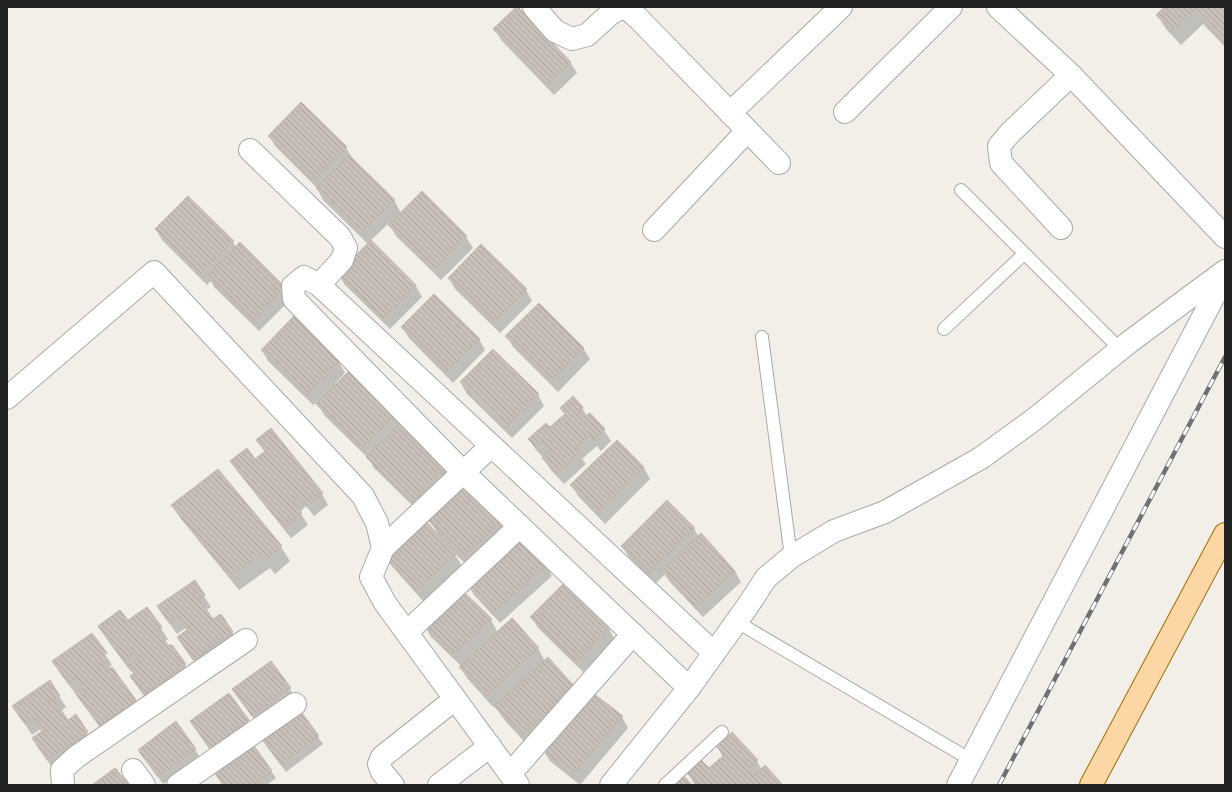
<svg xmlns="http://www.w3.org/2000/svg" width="1232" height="792" font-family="'Work Sans',sans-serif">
	<defs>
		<pattern id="building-back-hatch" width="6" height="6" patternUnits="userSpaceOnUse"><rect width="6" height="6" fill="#c7bfb8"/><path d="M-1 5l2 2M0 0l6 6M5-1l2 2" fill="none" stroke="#aba49e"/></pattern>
	</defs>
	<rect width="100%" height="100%" fill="#f2efe9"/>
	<g fill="#0003">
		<path d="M1166 7H1225V47L1203 24 1181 45 1166 29 1157 15Z"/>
		<path d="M495 29 570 62 577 73 554 95 501 40Z"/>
		<path d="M301 103 346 148 353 159 394 200 401 213 422 192 466 237 473 248 441 280 396 236 389 223 370 241 416 286 422 297 390 329 345 285 339 274 368 244 323 200 317 188 276 147 269 136Z"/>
		<path d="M156 229 233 242 236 247 284 288 291 299 259 331 214 287 211 281 207 285 162 240Z"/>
		<path d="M449 278 526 290 532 301 500 333 455 289Z"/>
		<path d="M294 318 339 362 345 373 335 384 395 416 400 425 444 469 451 480 419 512 374 468 369 459 324 415 317 402 313 405 268 361 262 350Z"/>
		<path d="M402 327 479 339 485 350 453 383 409 338Z"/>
		<path d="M507 336 583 348 590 359 558 392 513 347Z"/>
		<path d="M461 383 538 395 544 406 512 438 467 394Z"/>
		<path d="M561 408H582L587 416 590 414 604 430 611 441 601 451 597 446 582 459 586 464 564 484 550 469 543 457 536 450 529 439 550 429 565 415Z"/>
		<path d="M257 440 322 494 328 505 314 516 306 506 300 512 308 525 291 538 238 472 231 461 255 460 265 452Z"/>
		<path d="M617 441 644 468 650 479 605 524 578 496 572 485Z"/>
		<path d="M218 470 281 547 290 561 275 574 270 568 239 590 181 519 172 505Z"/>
		<path d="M430 520 501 522 508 533 470 568 454 553 462 566 423 601 390 564 383 553 438 534Z"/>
		<path d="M694 529 699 537 735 571 741 582 703 617 669 581 665 574 655 584 629 557 622 546Z"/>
		<path d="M546 565 552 576 500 623 474 595 468 584Z"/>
		<path d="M194 581 211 607 206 610 213 620 232 632 239 643 200 670 178 638 187 631 186 628 177 634 165 617Z"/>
		<path d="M564 585 609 629 615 640 583 672 538 628 532 617Z"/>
		<path d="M147 608 168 639 164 642 167 646H172L192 676 151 706 131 676 134 674 133 671 131 672 106 638 99 626 128 622Z"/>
		<path d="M491 620 498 633 538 649 545 661 574 687 528 746 502 717 495 705 493 707 467 678 460 665 431 637 425 626Z"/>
		<path d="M91 634 112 665 109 667 111 669 135 700 142 711 107 737 83 704 76 692 75 693 60 673 53 662Z"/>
		<path d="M290 689 294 696 257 723 238 697Z"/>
		<path d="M228 694 252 728 215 755 196 729Z"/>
		<path d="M59 696 66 707 61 711 68 721 75 716 93 744 54 771 33 738 42 732 41 729 32 735 14 707Z"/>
		<path d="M299 711 323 744 286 772 266 745Z"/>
		<path d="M622 717 628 728 580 785 550 761 543 750Z"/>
		<path d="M176 723 200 757 163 784 139 750Z"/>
		<path d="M717 746 757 761 762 770 782 785H695L688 773 709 770 723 757Z"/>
		<path d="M271 771 276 778 267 785H223L215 772Z"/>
	</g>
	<g fill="url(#building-back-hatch)" stroke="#c4b6ab">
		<path d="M516 7H518L571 62 548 85 493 29Z"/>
		<path d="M1164 7H1225V43L1194 10 1172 31 1156 15Z"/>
		<path d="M301 102 347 147 314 181 268 136Z"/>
		<path d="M349 155 395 200 361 233 316 188Z"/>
		<path d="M422 191 467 236 434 270 388 225Z"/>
		<path d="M188 196 234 241 200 275 155 229Z"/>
		<path d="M371 240 416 285 383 319 337 274Z"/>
		<path d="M240 242 285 287 252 321 206 276Z"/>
		<path d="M481 244 527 289 493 323 448 278Z"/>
		<path d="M434 294 480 339 446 372 401 327Z"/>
		<path d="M539 303 584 348 551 381 505 336Z"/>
		<path d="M294 316 340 361 307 395 261 350Z"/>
		<path d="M493 349 539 394 506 428 460 382Z"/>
		<path d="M350 370 395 415 362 449 316 404Z"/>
		<path d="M573 396 583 407 580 413 584 417 590 413 605 429 594 440 590 435 576 448 580 452 557 474 542 458 551 451 542 441 536 447 528 439 546 423 550 427 565 414 560 408Z"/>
		<path d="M400 423 445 468 412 502 366 457Z"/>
		<path d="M271 428 323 493 307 506 299 496 293 501 302 513 284 528 230 461 247 448 255 459 265 451 256 440Z"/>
		<path d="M617 440 644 467 598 513 570 485Z"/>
		<path d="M218 469 282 546 266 561 261 554 230 577 171 505Z"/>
		<path d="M468 484 502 521 463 558 428 520Z"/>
		<path d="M667 500 695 528 648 574 621 546Z"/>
		<path d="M422 517 456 554 416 591 382 553Z"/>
		<path d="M701 533 735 571 696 607 661 570Z"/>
		<path d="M520 535 547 565 493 613 466 584Z"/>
		<path d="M195 580 205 595 199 599 213 619 221 614 233 632 193 660 177 637 187 630 178 618 170 624 157 606Z"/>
		<path d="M564 583 609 628 576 662 530 617Z"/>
		<path d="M463 591 492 619 452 655 424 625Z"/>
		<path d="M147 607 162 627 157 631 168 645H172L186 664 144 695 130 676 134 673 128 665 138 658 134 653 124 661 98 626 120 610 128 620Z"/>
		<path d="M512 618 539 648 486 696 459 667Z"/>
		<path d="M92 633 107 653 103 655 108 661 102 665 107 671 112 667 136 700 100 726 75 693 83 687 76 677 68 683 52 661Z"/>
		<path d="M548 657 575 687 521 735 494 706Z"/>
		<path d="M271 661 291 688 252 716 232 689Z"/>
		<path d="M50 680 60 696 54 700 68 720 76 714 88 732 47 760 32 738 42 731 33 719 25 724 12 706Z"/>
		<path d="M229 693 249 720 210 749 190 721Z"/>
		<path d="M593 693 623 716 573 775 542 749Z"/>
		<path d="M299 709 319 736 281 765 261 738Z"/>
		<path d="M176 721 196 749 158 777 138 750Z"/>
		<path d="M732 732 758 760 748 770 754 776 765 765 783 785H698L687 773 701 760 709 768 724 755 716 746Z"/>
		<path d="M252 743 272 771 253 785H223L214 772Z"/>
		<path d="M115 768 129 785H92Z"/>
		<path d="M682 774 692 785H670Z"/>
	</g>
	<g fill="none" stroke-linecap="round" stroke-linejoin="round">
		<defs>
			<g id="service">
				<path d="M961 190 1120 349"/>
				<path d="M944 329 1024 254"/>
				<path d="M762 337 791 557"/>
				<path d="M737 622 971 760"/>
				<path d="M665 785 722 732"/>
			</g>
			<g id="minor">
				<path d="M534 7 555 31 572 39 587 35 609 15 618 9H628L639 19 779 163"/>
				<path d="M998 7 1071 75 1225 237"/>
				<path d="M845 112 951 7"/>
				<path d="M730 113 841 7"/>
				<path d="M250 150 340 237 346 248 342 260 319 285"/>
				<path d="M1061 228 1001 163 999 146 1010 133 1071 75"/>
				<path d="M654 230 747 131"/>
				<path d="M7 398 154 272 363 496 377 523 383 548 371 577 385 603 518 785"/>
				<path d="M383 548 491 446"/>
				<path d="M407 632 520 526"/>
				<path d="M689 688 463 472 294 299 293 286 304 277 319 285 714 653"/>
				<path d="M133 770 144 785"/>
				<path d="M510 774 633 634"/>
				<path d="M63 785 62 770 76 757 246 640"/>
				<path d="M178 785 295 704"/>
				<path d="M393 785 382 772 379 764 382 757 455 699"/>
				<path d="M439 785 490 746"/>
				<path d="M611 785 689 688 747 607 766 578 791 557 834 531 885 512 981 458 1036 418 1128 343 1225 271"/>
				<path d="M958 785 1225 275"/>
			</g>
			<path id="primary" d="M1091 785 1225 534"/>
		</defs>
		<use href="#service" stroke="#a9a9a9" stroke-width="14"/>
		<use href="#minor" stroke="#a9a9a9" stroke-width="24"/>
		<use href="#primary" stroke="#a06b00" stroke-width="24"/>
		<use href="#service" stroke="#fff" stroke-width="12"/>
		<use href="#minor" stroke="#fff" stroke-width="22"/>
		<use href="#primary" stroke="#fcd6a4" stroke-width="22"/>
		<defs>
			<path id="rail" d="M999 785 1225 357"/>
		</defs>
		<use href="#rail" stroke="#707070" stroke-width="4.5"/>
		<use href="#rail" stroke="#fff" stroke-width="3" stroke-dasharray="9" stroke-linecap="butt"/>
	</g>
	<rect width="1232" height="792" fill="none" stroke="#222222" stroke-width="16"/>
</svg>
